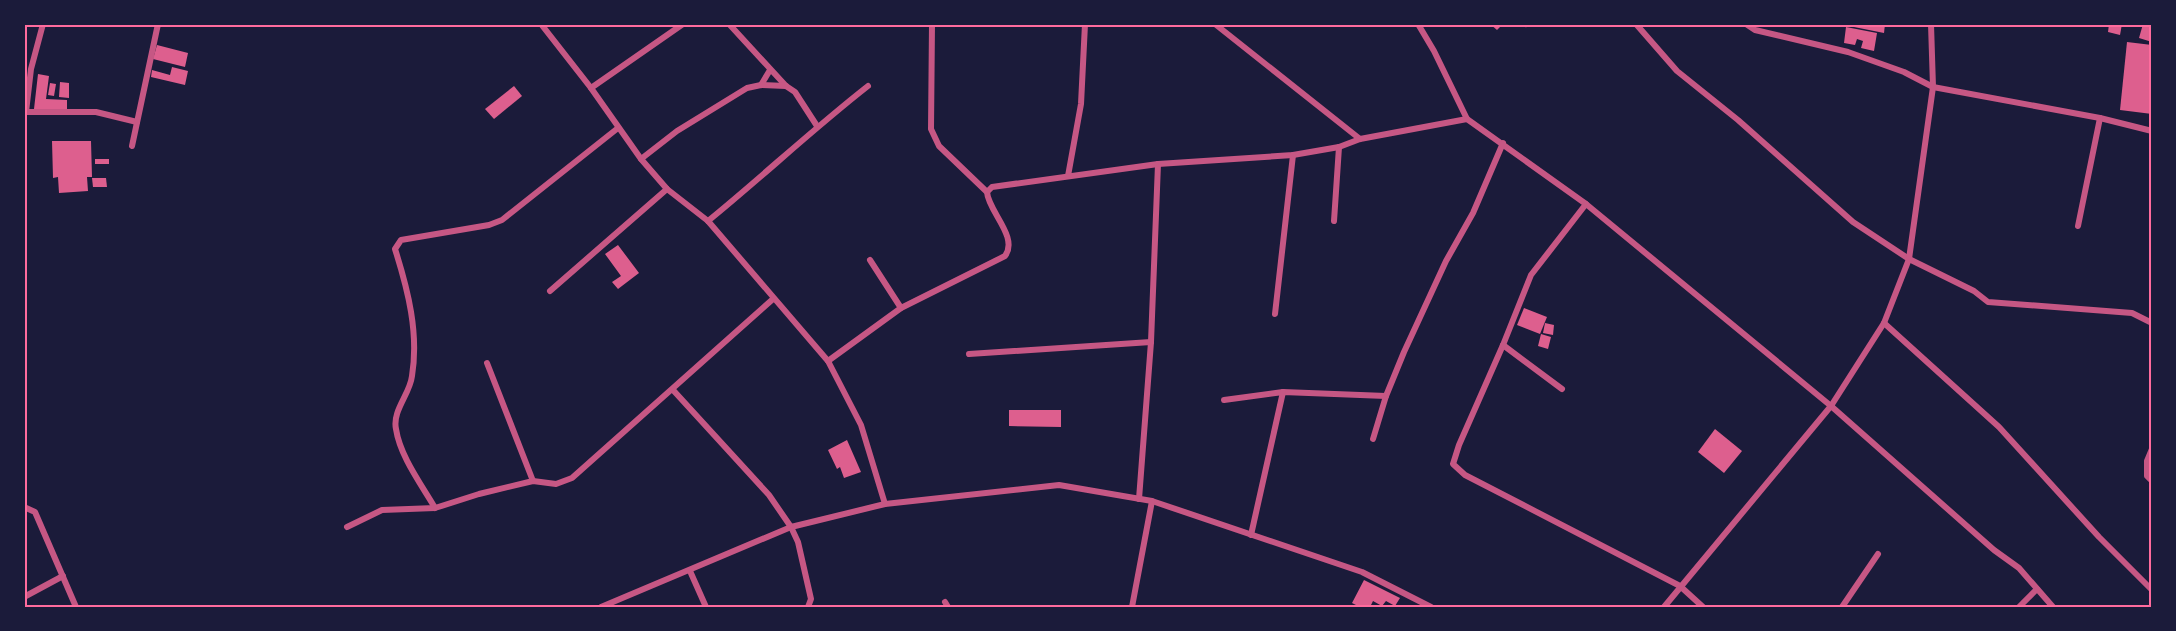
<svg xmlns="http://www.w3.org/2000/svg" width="2176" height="631" font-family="'Golos Text',sans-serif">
	<rect width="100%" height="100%" fill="#1b1b3a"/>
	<g fill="#dd5f8e">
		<path d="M1490 24H1503L1497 30Z"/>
		<path d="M1844 24H1885L1884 33 1844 25Z"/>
		<path d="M2109 24H2122L2120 35 2108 32Z"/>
		<path d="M2143 24H2152V42L2139 38Z"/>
		<path d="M1846 27 1877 33 1874 51 1861 48 1863 41 1857 39 1855 45 1844 43Z"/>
		<path d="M2127 42 2152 45V114L2120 110Z"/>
		<path d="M157 45 188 53 185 67 153 59Z"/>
		<path d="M172 67 188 71 185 85 151 77 152 70 170 75Z"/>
		<path d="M38 74 49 76 46 99 67 100V111L34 109Z"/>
		<path d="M60 82 69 83V98L59 97Z"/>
		<path d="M50 83 56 84 54 96 48 95Z"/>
		<path d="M514 86 522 96 494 119 485 109Z"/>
		<path d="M52 141H91L92 177H87L88 191 59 193 58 177 53 178Z"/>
		<rect x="95" y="159" width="14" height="5"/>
		<path d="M92 178H106L107 187H93Z"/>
		<path d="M618 245 639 273 618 289 612 282 621 276 605 254Z"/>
		<path d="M1524 308 1547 317 1540 334 1517 325Z"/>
		<path d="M1545 323 1554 325 1553 335 1543 333Z"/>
		<path d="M1541 334 1551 337 1548 349 1538 346Z"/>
		<path d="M1009 410H1061V427L1009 426Z"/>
		<path d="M1715 429 1742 451 1724 473 1698 452Z"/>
		<path d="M847 440 861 472 844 478 840 467 837 469 828 450Z"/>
		<path d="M1364 580 1400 598 1395 606 1386 601 1382 606 1373 601 1370 607H1360L1352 603Z"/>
	</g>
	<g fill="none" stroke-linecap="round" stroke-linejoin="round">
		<path stroke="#c65784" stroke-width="4.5" d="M1526 24V25"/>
		<g stroke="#c65784" stroke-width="6">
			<path d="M541 24 591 88 641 159 667 189 708 221 828 361 861 425 885 504"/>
			<path d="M729 24 786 86 795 92 817 126"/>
			<path d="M1215 24 1360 139"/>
			<path d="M1418 24 1434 51 1467 119 1586 204 1831 406 1664 607"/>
			<path d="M1636 24 1677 71 1738 120 1853 222 1909 259 1974 291 1988 302 2132 313 2152 323"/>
			<path d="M1746 24 1755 30 1848 52 1904 72 1933 87 2100 118 2152 131"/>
			<path d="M1931 24 1933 87 1909 259 1884 323 1831 406 1994 550 2019 568 2053 607"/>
			<path d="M761 85 770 70"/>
			<path d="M591 88 683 24"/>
			<path d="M24 112H96L137 122"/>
			<path d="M26 112 31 69 43 24"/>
			<path d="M132 146 158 24"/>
			<path d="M641 159 677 131 747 88 761 85 786 86"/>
			<path d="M1068 176 1081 104 1085 24"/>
			<path d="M987 192 992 187 1158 164 1293 155 1339 147 1360 139 1467 119"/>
			<path d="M1586 204 1531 275 1503 345 1459 445 1453 464 1465 475 1680 586 1703 607"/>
			<path d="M708 221C762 177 813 129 868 86"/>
			<path d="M1334 221 1339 147"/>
			<path d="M2078 226 2100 118"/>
			<path d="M870 260 901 308"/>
			<path d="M550 291 667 189"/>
			<path d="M1275 314 1293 155"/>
			<path d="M1884 323 1999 427 2099 537 2152 590"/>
			<path d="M1503 345 1562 389"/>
			<path d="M969 354 1151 342"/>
			<path d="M828 361 901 308 1005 256C1019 237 988 211 987 192L939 146 931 129 932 24"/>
			<path d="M487 363 533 481"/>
			<path d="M673 390 769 495 791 527 798 542 811 599 808 607"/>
			<path d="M1224 400 1283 392 1386 396"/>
			<path d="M1373 439 1386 396 1404 352 1446 261 1473 213 1503 143"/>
			<path d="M2152 449 2147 461V476L2152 481"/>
			<path d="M1139 499 1151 342 1158 164"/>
			<path d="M24 507 35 512 76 607"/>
			<path d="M435 508C421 484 400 456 396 429 392 411 410 394 412 376 419 333 408 290 395 249L401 240 489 225 502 220 618 128"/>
			<path d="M347 527 382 510 435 508 479 494 533 481 556 484 572 478 773 299"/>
			<path d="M1251 535 1283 392"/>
			<path d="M690 571 706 607"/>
			<path d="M24 597 63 576"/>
			<path d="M945 602 948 607"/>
			<path d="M601 607 791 527 885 504 1059 485 1152 501 1362 572 1431 607"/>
			<path d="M1132 607 1152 501"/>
			<path d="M1842 607 1878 554"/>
			<path d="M2019 607 2037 589"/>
		</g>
	</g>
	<rect width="2176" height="631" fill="none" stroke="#1b1b3a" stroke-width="51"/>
	<rect x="26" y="26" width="2124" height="580" fill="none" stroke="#ff6b9d" stroke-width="2"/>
</svg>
